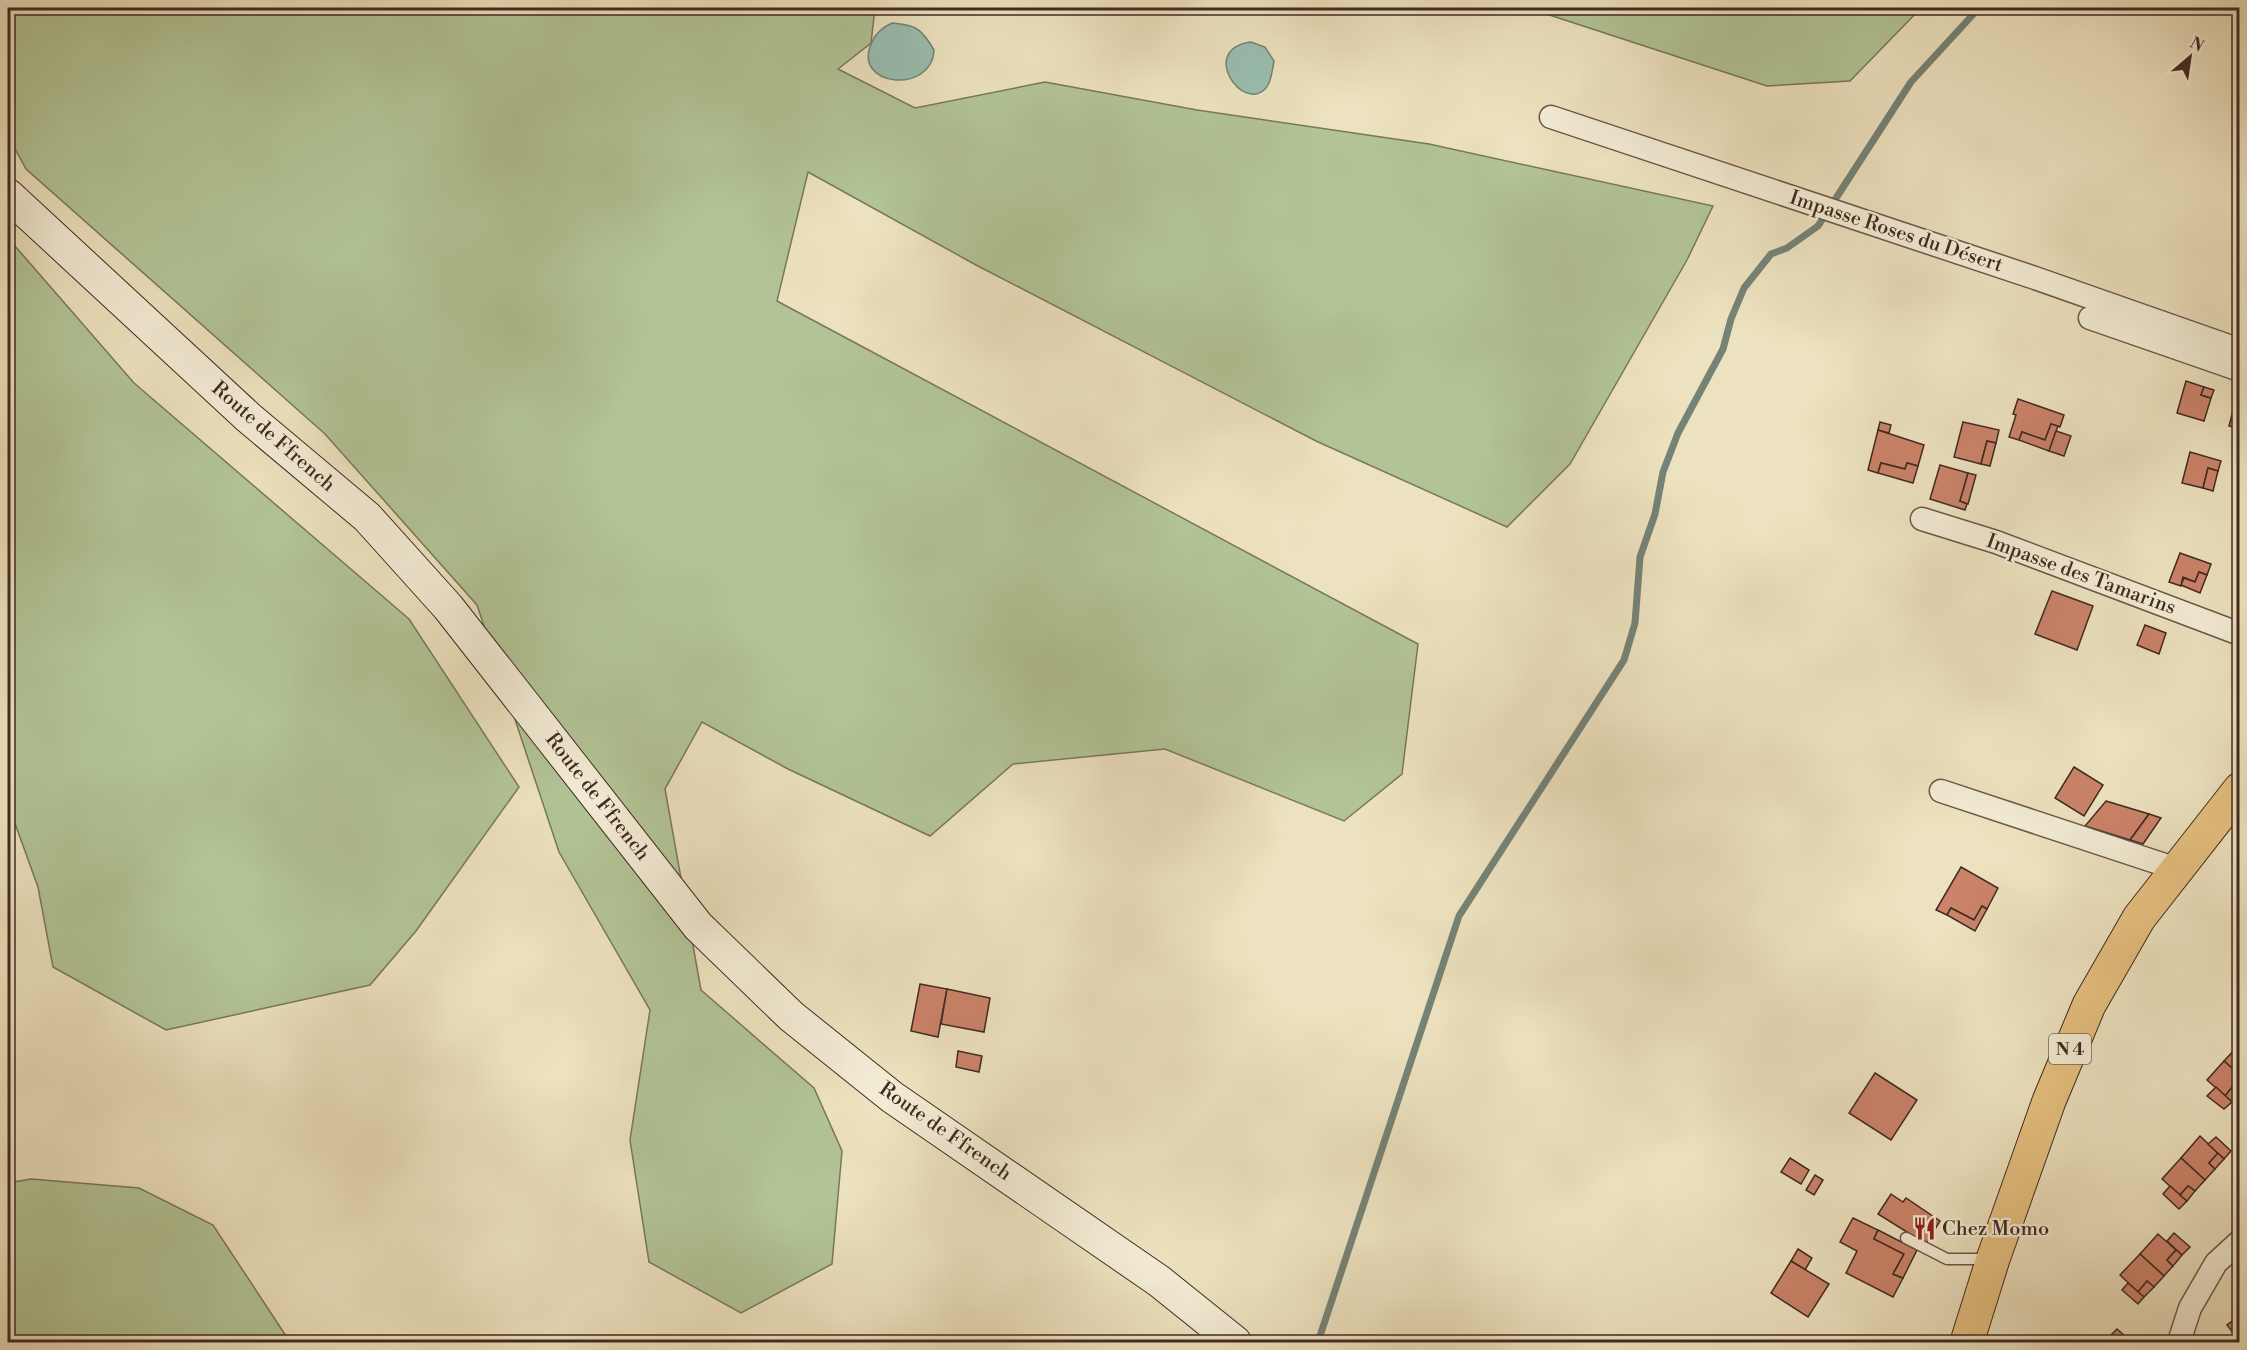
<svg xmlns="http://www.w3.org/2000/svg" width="2247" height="1350" font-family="'Libre Bodoni',serif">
	<rect width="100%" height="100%" fill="#ede2bf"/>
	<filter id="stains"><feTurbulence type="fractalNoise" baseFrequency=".00333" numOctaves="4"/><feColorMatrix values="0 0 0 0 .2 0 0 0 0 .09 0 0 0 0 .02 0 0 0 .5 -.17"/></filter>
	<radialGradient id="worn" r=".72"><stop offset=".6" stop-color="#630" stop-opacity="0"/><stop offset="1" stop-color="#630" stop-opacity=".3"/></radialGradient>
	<g fill="#b2c496" stroke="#79775c" stroke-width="1.5">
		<path d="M8 8H875L871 43 838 69 915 108 1045 82 1197 110 1429 144 1713 206 1687 260 1570 464 1507 527 1316 441 976 265 808 172 777 301 1418 644 1402 774 1344 821 1165 749 1013 764 930 836 788 769 702 722 665 789 701 990 814 1088 842 1151 832 1264 741 1313 649 1262 630 1140 650 1010 559 852 477 605 325 434 26 169 8 136Z"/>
		<path d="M1528 8H1921L1850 81 1767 86Z"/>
		<path d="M8 238 134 383 409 619 519 787 416 931 370 985 166 1030 53 967 38 887 8 804Z"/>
		<path d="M31 1179 139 1188 213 1225 290 1342H8V1183Z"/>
	</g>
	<g fill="#99beb0" stroke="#758377" stroke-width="1.5">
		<path d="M892 23C916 25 921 28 934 50 932 95 850 87 872 42 876 33 883 27 892 23Z"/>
		<path d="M1251 42 1265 47 1274 61C1272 70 1272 81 1266 88 1243 114 1198 49 1251 42Z"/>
	</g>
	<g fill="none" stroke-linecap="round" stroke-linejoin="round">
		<path stroke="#758377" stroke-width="7" d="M1318 1342 1459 916 1624 660 1635 623 1640 557 1655 514 1663 472 1678 433 1723 349 1731 319 1744 288 1771 254 1787 248 1818 226 1911 82 1979 8"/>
	</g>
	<g fill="#cb836a" stroke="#402a22" stroke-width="1.5">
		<path d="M2186 381 2204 387 2201 395 2211 398 2204 421 2177 413Z"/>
		<path d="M2204 387 2214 390 2211 398 2201 395Z"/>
		<path d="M2018 399 2064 415 2060 427 2051 424 2045 440 2022 432 2019 440 2009 437 2016 415 2013 414Z"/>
		<path d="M2235 403 2240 404V429L2229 426Z"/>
		<path d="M1880 422 1891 425 1889 433 1878 430Z"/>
		<path d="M1963 422 1999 430 1996 443 1987 441 1981 464 1954 457Z"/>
		<path d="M2051 424 2058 426 2049 451 2019 440 2022 432 2045 440Z"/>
		<path d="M1878 430 1924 445 1918 466 1907 463 1905 469 1881 463 1878 473 1868 470Z"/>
		<path d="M2056 431 2071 436 2064 456 2049 451Z"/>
		<path d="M1987 441 1996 443 1990 466 1981 464Z"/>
		<path d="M2190 452 2221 461 2218 471 2208 468 2203 488 2182 483Z"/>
		<path d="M1881 463 1905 469 1907 463 1918 466 1913 483 1878 473Z"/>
		<path d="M1940 465 1968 473 1960 501 1967 504 1965 510 1930 499Z"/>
		<path d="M2208 468 2218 471 2213 491 2203 488Z"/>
		<path d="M1968 473 1976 475 1968 504 1960 501Z"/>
		<path d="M2180 553 2211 564 2207 575 2199 572 2195 582 2183 577 2181 586 2169 582Z"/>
		<path d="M2199 572 2207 575 2200 593 2181 585 2184 578 2195 582Z"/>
		<path d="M2052 591 2093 606 2077 650 2035 634Z"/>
		<path d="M2145 625 2166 633 2159 654 2137 645Z"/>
		<path d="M2074 767 2103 785 2084 816 2055 798Z"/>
		<path d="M2106 801 2149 814 2130 840 2085 826Z"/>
		<path d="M2149 814 2161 818 2143 844 2130 840Z"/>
		<path d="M1961 867 1998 888 1987 909 1982 906 1974 920 1951 908 1947 915 1936 910Z"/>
		<path d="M1982 906 1987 909 1975 931 1947 915 1951 908 1974 920Z"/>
		<path d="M920 984 947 989 938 1037 911 1031Z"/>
		<path d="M947 989 990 998 984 1032 941 1024Z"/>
		<path d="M2240 1044V1075L2224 1061Z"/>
		<path d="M958 1051 982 1056 979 1072 956 1067Z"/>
		<path d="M2224 1061 2240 1075V1092L2233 1086 2225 1096 2207 1080Z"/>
		<path d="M1875 1073 1917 1100 1891 1140 1849 1113Z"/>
		<path d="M2233 1086 2240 1093 2232 1102 2225 1096Z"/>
		<path d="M2216 1087 2232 1102 2224 1109 2207 1096Z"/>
		<path d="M2200 1136 2218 1153 2209 1163 2215 1169 2205 1180 2181 1158Z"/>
		<path d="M2216 1137 2231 1151 2224 1159 2208 1144Z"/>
		<path d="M2218 1153 2224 1159 2215 1169 2209 1163Z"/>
		<path d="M1790 1158 1809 1170 1801 1184 1781 1172Z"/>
		<path d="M2181 1158 2205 1180 2195 1191 2188 1186 2180 1195 2162 1179Z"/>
		<path d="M1815 1175 1823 1180 1814 1195 1806 1190Z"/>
		<path d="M2170 1186 2187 1201 2179 1209 2163 1194Z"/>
		<path d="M2188 1186 2195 1191 2187 1201 2180 1195Z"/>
		<path d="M1891 1194 1903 1202 1906 1198 1940 1221 1926 1244 1878 1214Z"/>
		<path d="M1853 1218 1878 1230 1874 1239 1904 1254 1893 1274 1903 1278 1893 1297 1846 1273 1857 1251 1840 1242Z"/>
		<path d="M1878 1230 1917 1250 1903 1278 1893 1274 1904 1254 1874 1239Z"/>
		<path d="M2174 1233 2190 1247 2182 1255 2167 1241Z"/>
		<path d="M2158 1234 2176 1250 2167 1260 2173 1266 2164 1276 2140 1254Z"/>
		<path d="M1798 1249 1812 1258 1805 1270 1791 1261Z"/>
		<path d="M2176 1250 2182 1255 2173 1266 2167 1260Z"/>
		<path d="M2140 1254 2164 1276 2154 1287 2147 1281 2138 1292 2120 1275Z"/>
		<path d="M1791 1261 1829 1284 1808 1317 1771 1293Z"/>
		<path d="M2147 1281 2154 1287 2144 1297 2138 1292Z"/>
		<path d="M2128 1283 2144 1297 2138 1304 2122 1290Z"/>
		<path d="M2235 1319 2240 1325V1342L2227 1325Z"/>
		<path d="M2117 1329 2132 1342H2104Z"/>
	</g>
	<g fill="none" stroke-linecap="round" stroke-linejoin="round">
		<defs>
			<path id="lane" d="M1906 1238 1947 1259H1990"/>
			<g id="street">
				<path d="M1551 117 2035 278 2240 350"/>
				<path d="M2090 318 2240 370"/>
				<path d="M1922 519 1996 542 2240 634"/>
				<path d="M1941 791 2177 869"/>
				<path d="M2179 1342 2190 1308 2216 1263 2240 1241"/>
			</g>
			<path id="secondary" d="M8 195 249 418 367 517 448 607 698 926 791 1016 892 1097 1159 1281 1235 1342"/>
			<path id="primary" d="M1967 1342 1993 1259 2049 1101 2089 1005 2139 918 2240 789"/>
		</defs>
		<use href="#lane" stroke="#6b5849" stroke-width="13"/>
		<use href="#street" stroke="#6b5849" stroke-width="25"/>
		<use href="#secondary" stroke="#402a22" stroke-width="34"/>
		<use href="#primary" stroke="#402a22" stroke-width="35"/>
		<use href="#lane" stroke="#f3ecd5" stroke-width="10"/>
		<use href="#street" stroke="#f3ecd5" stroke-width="22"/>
		<use href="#secondary" stroke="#f3ecd5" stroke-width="32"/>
		<use href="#primary" stroke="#e6c180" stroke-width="33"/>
	</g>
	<defs>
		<symbol id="restaurant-bare" viewBox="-9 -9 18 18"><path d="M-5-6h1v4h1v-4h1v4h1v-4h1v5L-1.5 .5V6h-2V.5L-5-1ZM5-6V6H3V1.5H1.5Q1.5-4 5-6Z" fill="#8f2418" stroke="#f3ecd5" stroke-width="2.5" paint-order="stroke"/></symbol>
	</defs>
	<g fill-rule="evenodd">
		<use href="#restaurant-bare" x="1908" y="1212" width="33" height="33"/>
	</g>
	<g text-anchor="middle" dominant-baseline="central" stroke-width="4.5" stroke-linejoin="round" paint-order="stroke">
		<rect fill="#f3ecd5" stroke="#766458" stroke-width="1.5" x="2049" y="1034" width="42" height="30" rx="4.5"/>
		<g font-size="18" font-weight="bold" fill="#402a22">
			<text x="2070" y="1049">N 4</text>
		</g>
		<g font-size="20" fill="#402a22" stroke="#f3ecd5">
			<text transform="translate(1896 232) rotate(18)">Impasse Roses du Désert</text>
			<text transform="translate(273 437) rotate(41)">Route de Ffrench</text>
			<text transform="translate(2081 575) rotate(20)">Impasse des Tamarins</text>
			<text transform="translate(597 797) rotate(52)">Route de Ffrench</text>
			<text transform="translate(945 1132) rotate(35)">Route de Ffrench</text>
		</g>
		<g font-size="20" fill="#402a22" stroke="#f3ecd5" text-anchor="start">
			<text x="1942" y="1229">Chez Momo</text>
		</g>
	</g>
	<rect width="2247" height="1350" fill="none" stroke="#ede2bf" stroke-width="30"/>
	<rect x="9" y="9" width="2229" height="1332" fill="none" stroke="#402a22" stroke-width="3"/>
	<rect x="15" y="15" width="2217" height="1320" fill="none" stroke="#402a22" stroke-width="1.5"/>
	<g transform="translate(2190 57) rotate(29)" stroke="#f3ecd5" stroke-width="4.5" paint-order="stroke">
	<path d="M0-4.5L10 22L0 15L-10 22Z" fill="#402a22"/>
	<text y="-9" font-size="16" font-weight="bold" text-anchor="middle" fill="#402a22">N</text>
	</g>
	<rect width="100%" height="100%" filter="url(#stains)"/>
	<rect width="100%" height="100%" fill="url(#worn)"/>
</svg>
